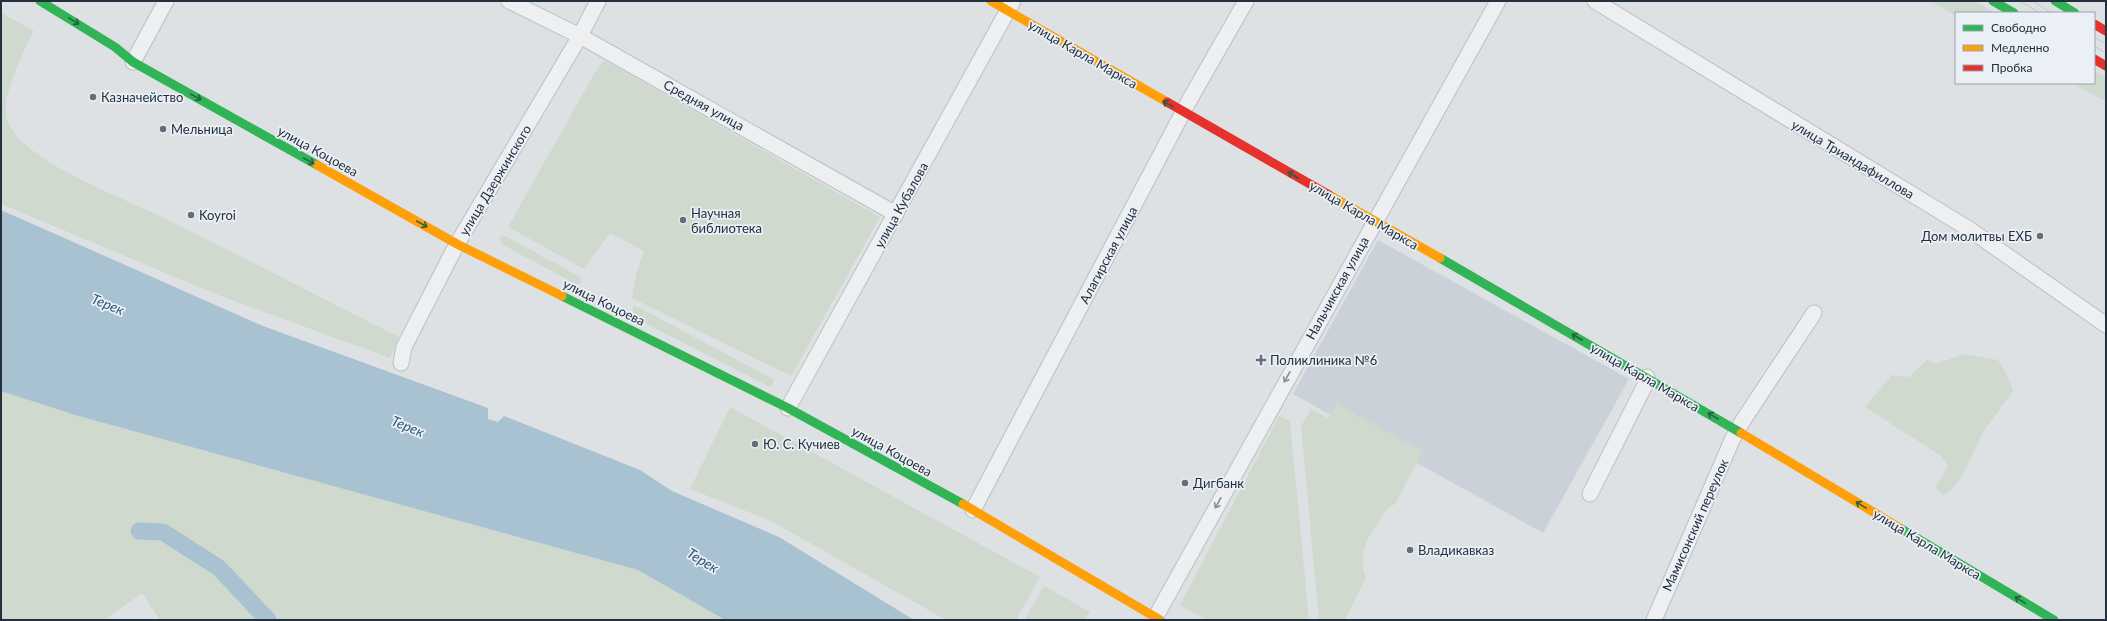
<svg xmlns="http://www.w3.org/2000/svg" width="2107" height="621" font-family="Lato,sans-serif">
	<rect width="100%" height="100%" fill="#dee1e4"/>
	<path fill="#cbd1d8" d="M1378 240 1629 379 1543 533 1293 394Z"/>
	<g fill="#cfd9cd">
		<path d="M1931 1H1974L1995 13H1956V16Z"/>
		<path d="M1 13 34 31C24 50 0 97 7 119 12 136 29 148 43 158 78 181 124 199 162 217 241 256 320 297 399 337L390 358 218 295 1 204Z"/>
		<path d="M604 60 880 217 791 376 632 298 636 274 644 251 610 233 584 269 508 227 594 74Z"/>
		<path d="M2094 70 2106 77V102L2073 83H2094Z"/>
		<path d="M505 236 579 276 582 281 578 285 501 244 500 237Z"/>
		<path d="M633 306 640 308 773 379V386H768L633 317Z"/>
		<path d="M1965 354 1998 360 2008 377 2013 391C2003 404 1993 418 1984 431 1974 447 1961 489 1943 495L1935 488 1948 466 1941 456 1865 407 1892 375 1909 377 1928 359 1935 364Z"/>
		<path d="M1 391 75 415 638 570 725 620H160L142 593 104 620H1Z"/>
		<path d="M1337 404 1423 451 1395 504 1386 510 1367 540 1363 554V569L1366 578 1345 620H1319L1301 426 1311 409 1328 418Z"/>
		<path d="M730 407 1040 577 1016 620H946L771 521 690 489Z"/>
		<path d="M1279 416 1290 421 1309 620H1207L1180 605Z"/>
		<path d="M1044 586 1090 612 1085 620H1024Z"/>
	</g>
	<path fill="#a9c2d2" d="M1 210 263 326 488 408V419L498 422 504 416 640 470 672 491 779 537 914 620H725L638 570 75 415 1 391Z"/>
	<g fill="none" stroke-linecap="round" stroke-linejoin="round">
		<path stroke="#a9c2d2" stroke-width="17" d="M139 531 163 532 219 568 268 620"/>
		<defs>
			<g id="street">
				<path d="M509 1 580 36 896 214"/>
				<path d="M1595 1 1969 229 2106 325"/>
				<path d="M133 62 166 1"/>
				<path d="M401 363 404 347 457 244 580 36 598 1"/>
				<path d="M788 408 1013 1"/>
				<path d="M1590 494 1645 385 1647 377"/>
				<path d="M973 510 1190 99 1246 1"/>
				<path d="M1155 618C1268 411 1385 207 1498 1"/>
				<path d="M1654 620 1733 438 1742 422 1814 313"/>
			</g>
		</defs>
		<use href="#street" stroke="#bcbfc2" stroke-width="17"/>
		<use href="#street" stroke="#edeff1" stroke-width="15"/>
		<g stroke="#30b455" stroke-width="9">
			<path d="M40 1 115 47 133 62 317 165"/>
			<path d="M1993 1 2014 13"/>
			<path d="M2055 1 2075 13"/>
			<path d="M1440 258 1741 433"/>
			<path d="M562 296 788 408 963 504"/>
			<path d="M1900 528 2054 620"/>
		</g>
		<g stroke="#ff9f0a" stroke-width="9">
			<path d="M991 1 1167 102"/>
			<path d="M317 165 457 244 562 296"/>
			<path d="M1329 195 1440 258"/>
			<path d="M1741 433 1900 528"/>
			<path d="M963 504 1160 620"/>
		</g>
		<g stroke="#e5322d" stroke-width="9">
			<path d="M2094 24 2106 31"/>
			<path d="M2094 59 2106 66"/>
			<path d="M1167 102 1329 195"/>
		</g>
		<g stroke="#c6c9cc" stroke-width="1">
			<path d="M2020 1 2040 13"/>
			<path d="M2032 1 2052 13"/>
			<path d="M2094 37 2106 44"/>
			<path d="M2094 46 2106 53"/>
		</g>
	</g>
	<defs><path id="oneway-shaft" d="M-6 0H5M1.5-3L5.5 0L1.5 3" fill="none" stroke-width="1.6" stroke-linecap="round" stroke-linejoin="round"/></defs>
	<g stroke="#285e46">
		<use href="#oneway-shaft" transform="translate(74 21) rotate(31)"/>
		<use href="#oneway-shaft" transform="translate(196 97) rotate(29)"/>
		<use href="#oneway-shaft" transform="translate(1168 104) rotate(-151)"/>
		<use href="#oneway-shaft" transform="translate(309 161) rotate(29)"/>
		<use href="#oneway-shaft" transform="translate(1293 175) rotate(-150)"/>
		<use href="#oneway-shaft" transform="translate(422 224) rotate(29)"/>
		<use href="#oneway-shaft" transform="translate(1577 337) rotate(-150)"/>
		<use href="#oneway-shaft" transform="translate(1713 416) rotate(-149)"/>
		<use href="#oneway-shaft" transform="translate(1861 505) rotate(-149)"/>
		<use href="#oneway-shaft" transform="translate(2020 600) rotate(-149)"/>
	</g>
	<g stroke="#889098">
		<use href="#oneway-shaft" transform="translate(1287 377) rotate(119)"/>
		<use href="#oneway-shaft" transform="translate(1218 503) rotate(119)"/>
	</g>
	<g fill="#656e78" stroke="#eaf0f5" stroke-width="1.5">
		<circle cx="93" cy="97" r="4"/>
		<circle cx="163" cy="129" r="4"/>
		<circle cx="191" cy="215" r="4"/>
		<circle cx="683" cy="220" r="4"/>
		<circle cx="2040" cy="236" r="4"/>
		<path d="M1259 354h4v4h4v4h-4v4h-4v-4h-4v-4h4z"/>
		<circle cx="755" cy="444" r="4"/>
		<circle cx="1185" cy="483" r="4"/>
		<circle cx="1410" cy="550" r="4"/>
	</g>
	<g text-anchor="middle" dominant-baseline="central" stroke-width="3.5" stroke-linejoin="round" paint-order="stroke">
		<g font-size="13" fill="#24303e" stroke="#eaf0f5">
			<text transform="translate(1083 54) rotate(30)">улица Карла Маркса</text>
			<text transform="translate(704 105) rotate(29)">Средняя улица</text>
			<text transform="translate(318 151) rotate(29)">улица Коцоева</text>
			<text transform="translate(1853 159) rotate(31)">улица Триандафиллова</text>
			<text transform="translate(495 180) rotate(-59)">улица Дзержинского</text>
			<text transform="translate(901 205) rotate(-61)">улица Кубалова</text>
			<text transform="translate(1364 215) rotate(30)">улица Карла Маркса</text>
			<text transform="translate(1108 255) rotate(-62)">Алагирская улица</text>
			<text transform="translate(1337 288) rotate(-61)">Нальчикская улица</text>
			<text transform="translate(604 302) rotate(26)">улица Коцоева</text>
			<text transform="translate(1645 377) rotate(30)">улица Карла Маркса</text>
			<text transform="translate(892 451) rotate(29)">улица Коцоева</text>
			<text transform="translate(1695 525) rotate(-66)">Мамисонский переулок</text>
			<text transform="translate(1927 544) rotate(31)">улица Карла Маркса</text>
		</g>
		<g font-size="13" fill="#24303e" stroke="#eaf0f5" text-anchor="start">
			<text x="101" y="97">Казначейство</text>
			<text x="171" y="129">Мельница</text>
			<text x="691" y="213">Научная<tspan x="691" dy="15">библиотека</tspan></text>
			<text x="199" y="215">Koyroi</text>
			<text x="2032" y="236" text-anchor="end">Дом молитвы ЕХБ</text>
			<text x="1270" y="360">Поликлиника №6</text>
			<text x="763" y="444">Ю. С. Кучиев</text>
			<text x="1193" y="483">Дигбанк</text>
			<text x="1418" y="550">Владикавказ</text>
		</g>
		<g font-size="14" font-style="italic" fill="#2b5475" stroke="#eaf0f5">
			<text transform="translate(108 304) rotate(22)">Терек</text>
			<text transform="translate(408 426) rotate(22)">Терек</text>
			<text transform="translate(703 560) rotate(31)">Терек</text>
		</g>
	</g>
	<rect width="2107" height="621" fill="none" stroke="#24303e" stroke-width="4"/>
	<rect x="1955" y="12" width="140" height="72" fill="#eaf0f5" stroke="#9ba3ac"/>
	<rect x="1963" y="25" width="20" height="6" fill="#30b455" stroke="#9ba3ac"/>
	<text x="1991" y="32" font-size="12" fill="#24303e">Свободно</text>
	<rect x="1963" y="45" width="20" height="6" fill="#ff9f0a" stroke="#9ba3ac"/>
	<text x="1991" y="52" font-size="12" fill="#24303e">Медленно</text>
	<rect x="1963" y="65" width="20" height="6" fill="#e5322d" stroke="#9ba3ac"/>
	<text x="1991" y="72" font-size="12" fill="#24303e">Пробка</text>
</svg>
